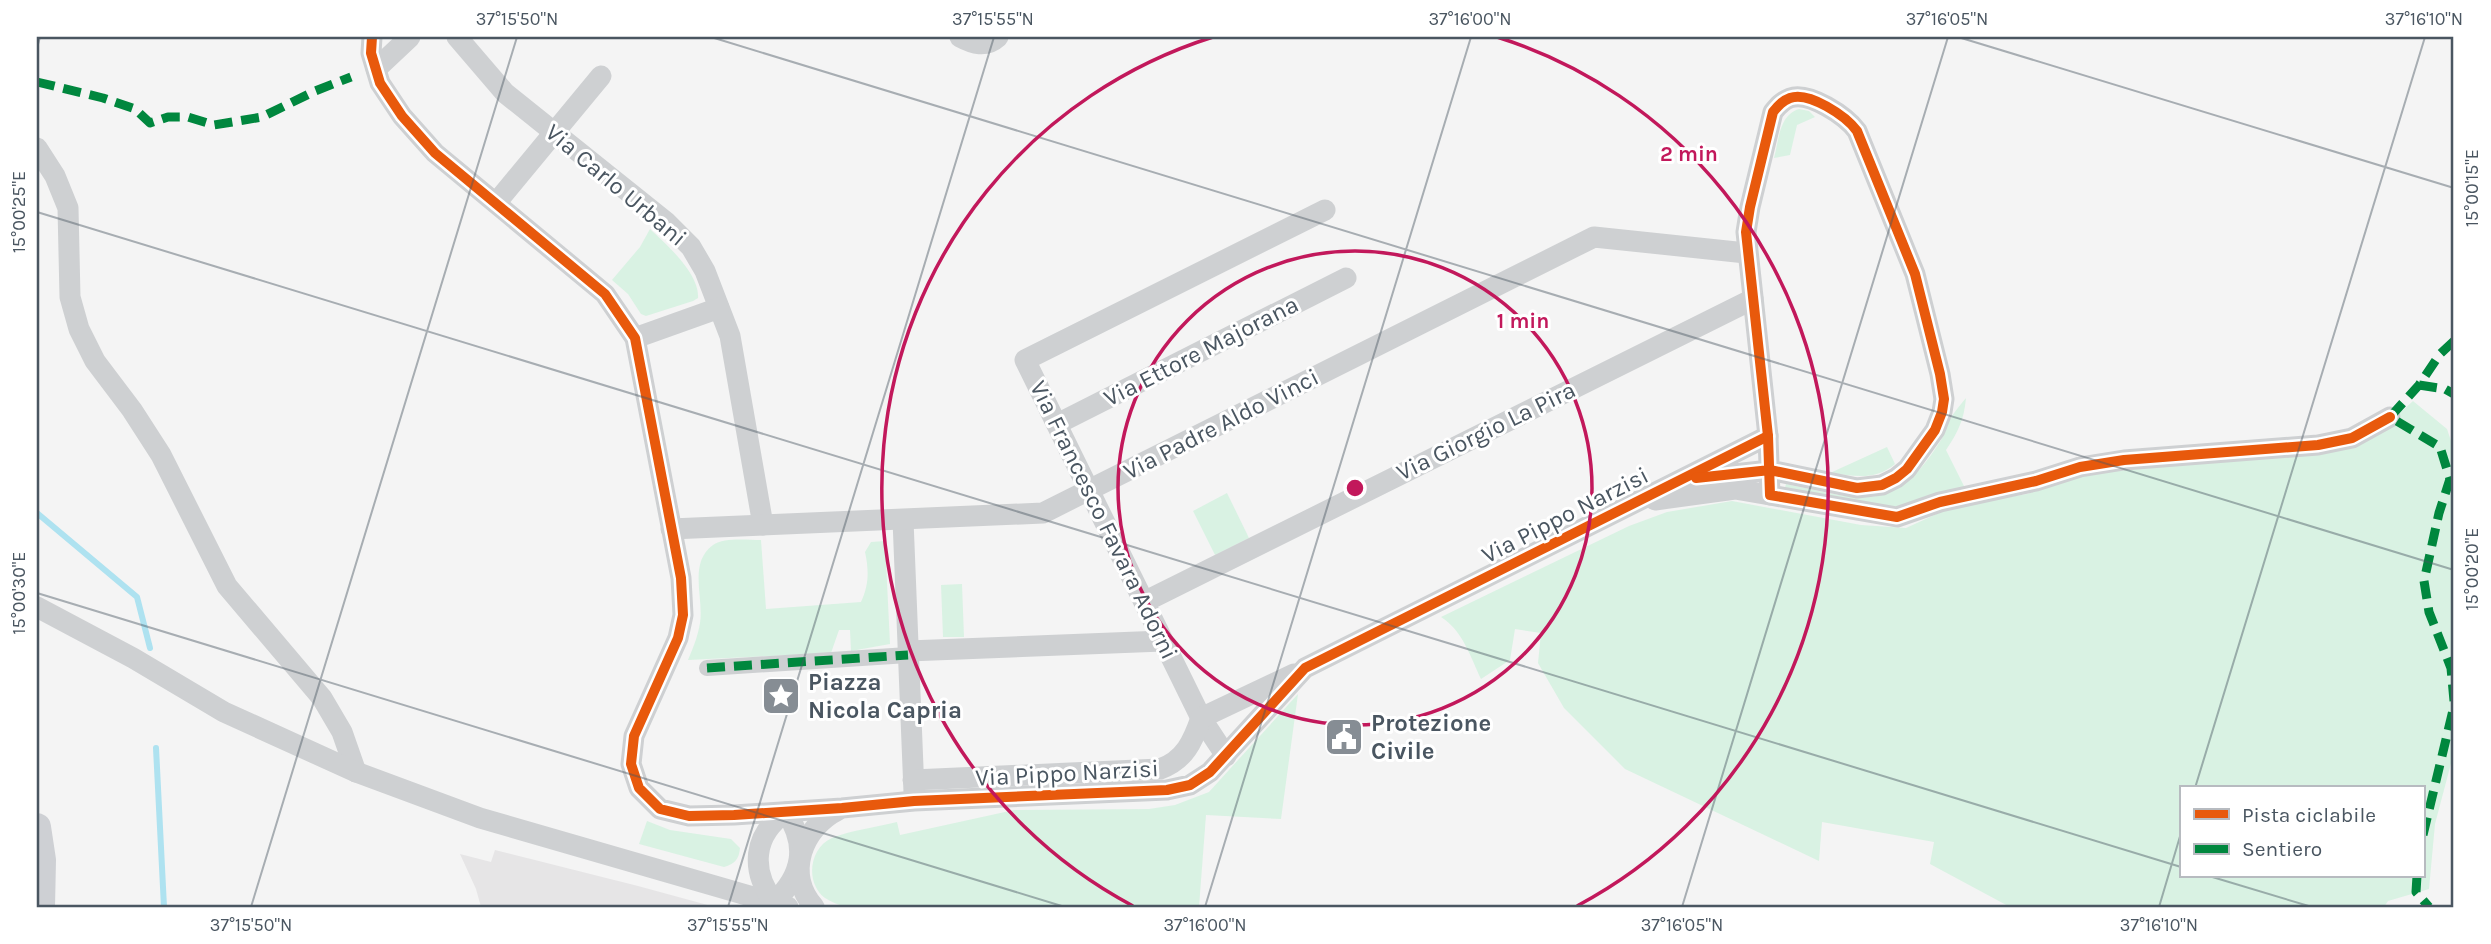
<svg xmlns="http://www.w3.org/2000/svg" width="2491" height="944" font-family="Karla,sans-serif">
	<rect width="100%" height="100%" fill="#f4f4f4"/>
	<path fill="#e6e5e6" d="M495 850 638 886 715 907H481L476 889 460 854 491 862Z"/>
	<g fill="#d9f2e3" fill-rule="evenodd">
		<path d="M1799 109 1809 111 1815 117 1797 125 1790 155 1774 158C1779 140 1779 115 1799 109Z"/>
		<path d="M650 229C666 244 700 274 698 298L693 301 646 316 641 314 628 294 612 280 640 247Z"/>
		<path d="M1966 398C1964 420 1958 432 1946 450L1965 488 1896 511 1784 491 1786 484C1862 499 1893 517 1941 440 1945 433 1947 423 1952 416 1956 410 1961 404 1966 398Z"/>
		<path d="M2413 401 2447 429 2454 450V752L2435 824 2429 889 2388 901 2384 907H2010L1930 864 1934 842 1822 822 1819 861 1625 769 1564 708 1538 663 1541 633 1515 629 1510 660 1481 679C1470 656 1463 631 1441 617L1629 526 1667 512 1732 501 1861 525 1906 528 1952 507 2027 494 2069 479 2389 423ZM2181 788H2423V876H2181Z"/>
		<path d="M1887 447 1895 464C1875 481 1855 476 1830 473Z"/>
		<path d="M1227 493 1249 538 1215 555 1193 511Z"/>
		<path d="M761 540 766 609 861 602C869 585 869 570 865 552L871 542 885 541 890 644 851 651 850 630H839L831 653 688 660C693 648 698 636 700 623 704 598 688 563 713 545 724 537 748 540 761 540Z"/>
		<path d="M962 584 964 637H943L941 585Z"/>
		<path d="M1298 694 1281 819 1206 815 1199 907H845C839 905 831 902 825 898 805 883 809 848 832 838 852 830 877 827 897 822L900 835 1014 810 1149 809 1175 805 1209 792Z"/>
		<path d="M647 821 670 830 731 839 740 848C739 859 735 864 724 867L639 844Z"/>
	</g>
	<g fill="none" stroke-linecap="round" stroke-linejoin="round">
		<g stroke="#aee2f0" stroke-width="6">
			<path d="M37 513 137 597 150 648"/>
			<path d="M156 748 164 907"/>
		</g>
		<path stroke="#ced0d2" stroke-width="16" d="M707 668 908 655"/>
		<g stroke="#ced0d2" stroke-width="21">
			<path d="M372 37 371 53 380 83 402 116 435 153 605 294 635 338 681 578 683 615 678 638 634 736 631 764 639 788 660 809 689 816 734 815 842 808 914 801 1167 790 1190 785 1210 772 1305 668 1768 436"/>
			<path d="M457 37 505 93 666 222 691 247 705 271 730 336 763 525"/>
			<path d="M960 37C973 44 986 48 998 37"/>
			<path d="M376 69 410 37"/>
			<path d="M37 148 55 176 68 208 70 297 79 329 95 361 132 410 161 455 227 586 322 698 342 732 356 772"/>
			<path d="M496 203 601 76"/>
			<path d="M635 338 719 308"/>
			<path d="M1057 424 1346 278"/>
			<path d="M1698 478 1770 470 1857 488 1882 485 1896 478 1907 469 1935 430 1942 412 1944 399 1940 374 1915 274 1857 131C1846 116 1809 91 1790 98 1782 101 1778 106 1773 112L1750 207 1746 232 1768 436 1770 495 1897 517 1940 502 2036 481 2080 467 2124 460 2318 445 2352 438 2390 417"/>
			<path d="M1655 500 1735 489 1770 495"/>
			<path d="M903 520 914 792"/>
			<path d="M671 529 1043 513 1594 237 1746 253"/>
			<path d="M1144 602 1753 299"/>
			<path d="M37 607 133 658 224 712 356 772 480 818 788 907"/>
			<path d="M908 651 1163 641"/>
			<path d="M1226 756 1201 718 1025 360 1325 210"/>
			<path d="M913 780 1160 769C1185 760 1193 741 1201 718L1294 674"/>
			<path d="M786 812C808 845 803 875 774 902 750 870 753 835 786 812Z"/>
			<path d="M814 907C785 874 802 828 838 810"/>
		</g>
		<path stroke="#ced0d4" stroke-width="28" d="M37 827 42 860 41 907"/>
		<g stroke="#00873e" stroke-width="9" stroke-dasharray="18 9" stroke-linecap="butt">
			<path d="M37 82 103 98 135 109 150 123 168 117H188L214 125 262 117 315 91 351 77"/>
			<path d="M2454 341 2440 354 2419 385 2390 417 2440 447 2450 479 2439 513 2424 581 2429 612 2451 668 2454 701"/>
			<path d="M2419 385 2445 389 2454 394"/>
			<path d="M707 668 908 655"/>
			<path d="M2423 835 2454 706"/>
			<path d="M2417 876 2416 892 2429 907"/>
		</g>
		<defs>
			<g id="cycleway">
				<path d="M372 37 371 53 380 83 402 116 435 153 605 294 635 338 681 578 683 615 678 638 634 736 631 764 639 788 660 809 689 816 734 815 842 808 914 801 1167 790 1190 785 1210 772 1305 668 1768 436"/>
				<path d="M1696 478 1770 470 1857 488 1882 485 1896 478 1907 469 1935 430 1942 412 1944 399 1940 374 1915 274 1857 131C1846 116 1809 91 1790 98 1782 101 1778 106 1773 112L1750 207 1746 232 1768 436 1770 495 1897 517 1940 502 2036 481 2080 467 2124 460 2318 445 2352 438 2390 417"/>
			</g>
		</defs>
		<use href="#cycleway" stroke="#fff" stroke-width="15"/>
		<use href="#cycleway" stroke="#e8590c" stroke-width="10"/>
	</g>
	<path fill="none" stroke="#4a5661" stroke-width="2" stroke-opacity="0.45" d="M711 37 2454 570M1958 37 2454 188M37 48 40 37M37 212 2181 867M37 593 1065 907M2195 788 2425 37M2209 876 2312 907M251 907 517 37M728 907 994 37M1205 907 1471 37M1682 907 1948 37M2159 907 2181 833"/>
	<g fill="none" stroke="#c2185b" stroke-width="3.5">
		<circle cx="1355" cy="488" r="237"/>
		<path d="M1133 906A473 473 0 0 1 1213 37M1497 37A473 473 0 0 1 1577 906"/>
	</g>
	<defs>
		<symbol id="sight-square" viewBox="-11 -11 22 22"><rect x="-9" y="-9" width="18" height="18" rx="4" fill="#868d94" stroke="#fff"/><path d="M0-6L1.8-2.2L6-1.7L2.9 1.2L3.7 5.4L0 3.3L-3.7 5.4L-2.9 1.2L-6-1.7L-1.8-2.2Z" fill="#fff"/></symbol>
		<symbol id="civic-square" viewBox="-11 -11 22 22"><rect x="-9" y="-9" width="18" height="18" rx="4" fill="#868d94" stroke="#fff"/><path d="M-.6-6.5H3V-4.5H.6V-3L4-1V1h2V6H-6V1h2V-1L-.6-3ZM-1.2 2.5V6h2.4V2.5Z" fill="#fff"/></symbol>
	</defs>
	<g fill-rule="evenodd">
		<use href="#sight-square" x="759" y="674" width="44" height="44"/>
		<use href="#civic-square" x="1322" y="715" width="44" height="44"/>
	</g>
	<g text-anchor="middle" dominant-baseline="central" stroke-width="6" stroke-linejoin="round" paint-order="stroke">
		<g font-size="24" fill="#4a5661" stroke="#fff">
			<text transform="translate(616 185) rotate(40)">Via Carlo Urbani</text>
			<text transform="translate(1201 351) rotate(-27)">Via Ettore Majorana</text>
			<text transform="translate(1221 424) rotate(-27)">Via Padre Aldo Vinci</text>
			<text transform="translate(1486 431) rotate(-26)">Via Giorgio La Pira</text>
			<text transform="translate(1565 515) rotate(-27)">Via Pippo Narzisi</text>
			<text transform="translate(1104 520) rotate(64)">Via Francesco Favara Adorni</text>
			<text transform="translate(1067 773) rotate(-3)">Via Pippo Narzisi</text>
		</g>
		<g font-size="24" font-weight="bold" fill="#4a5661" stroke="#fff" text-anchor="start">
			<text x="808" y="682">Piazza<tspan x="808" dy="28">Nicola Capria</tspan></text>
			<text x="1371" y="723">Protezione<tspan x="1371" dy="28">Civile</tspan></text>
		</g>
	</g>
	<circle cx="1355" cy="488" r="10" fill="#c2185b" stroke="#fff" stroke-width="3.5"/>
	<g font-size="21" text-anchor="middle" font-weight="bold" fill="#c2185b" stroke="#fff" stroke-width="6" stroke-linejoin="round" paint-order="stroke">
		<text x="1689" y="161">2 min</text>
		<text x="1523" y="328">1 min</text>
	</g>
	<rect width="2491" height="944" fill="none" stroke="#ffffff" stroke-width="77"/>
	<rect x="2180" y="786" width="245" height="91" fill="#ffffff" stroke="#b7bbc0" stroke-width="2"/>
	<rect x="2194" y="809" width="35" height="10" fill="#e8590c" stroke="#b7bbc0" stroke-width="2"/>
	<text x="2242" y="822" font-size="21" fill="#4a5661">Pista ciclabile</text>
	<rect x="2194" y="844" width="35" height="10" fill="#00873e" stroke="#b7bbc0" stroke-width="2"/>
	<text x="2242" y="856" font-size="21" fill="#4a5661">Sentiero</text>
	<rect x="38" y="38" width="2414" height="868" fill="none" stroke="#4a5661" stroke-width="2.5"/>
	<g font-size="18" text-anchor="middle" fill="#4a5661">
		<text x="517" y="25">37°15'50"N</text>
		<text x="993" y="25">37°15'55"N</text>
		<text x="1470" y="25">37°16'00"N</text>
		<text x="1947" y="25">37°16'05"N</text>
		<text x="2424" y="25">37°16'10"N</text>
		<text transform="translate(2472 188) rotate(-90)" y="6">15°00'15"E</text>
		<text transform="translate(19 212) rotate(-90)" y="6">15°00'25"E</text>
		<text transform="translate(2472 569) rotate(-90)" y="6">15°00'20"E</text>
		<text transform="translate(19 593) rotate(-90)" y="6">15°00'30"E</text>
		<text x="251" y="931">37°15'50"N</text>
		<text x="728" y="931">37°15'55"N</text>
		<text x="1205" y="931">37°16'00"N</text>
		<text x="1682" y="931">37°16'05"N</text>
		<text x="2159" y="931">37°16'10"N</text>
	</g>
</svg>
